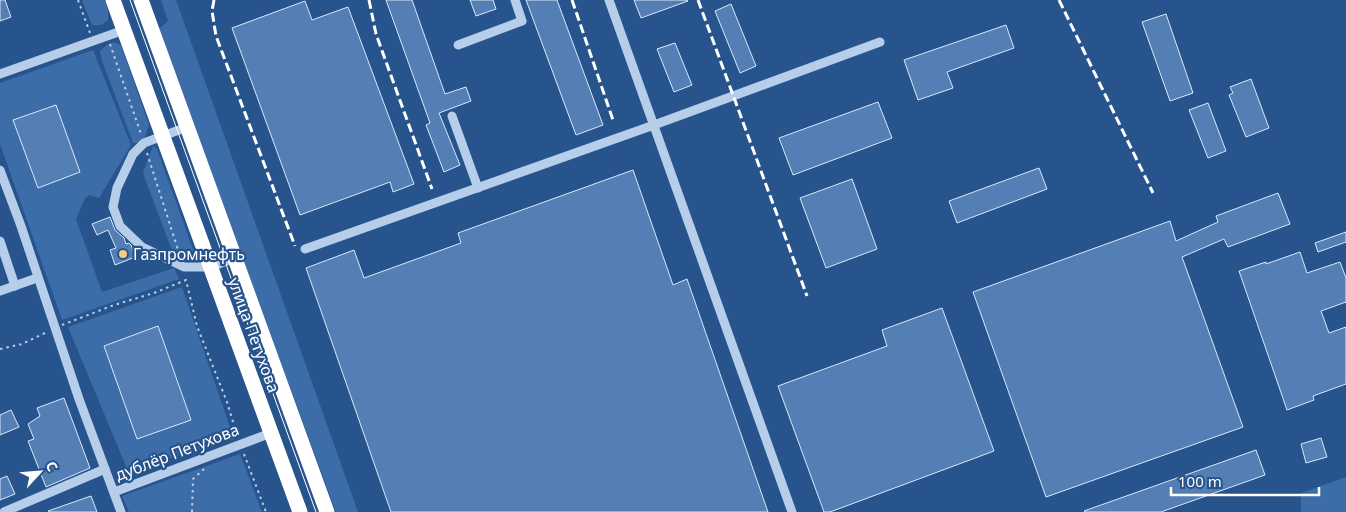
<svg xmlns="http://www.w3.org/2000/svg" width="1346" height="512" font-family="'Noto Sans',sans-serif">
	<rect width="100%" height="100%" fill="#27548c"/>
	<g fill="#3c6da9">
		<path d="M82 0H104L108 10V20L101 25H92Z"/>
		<path d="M161 0H176L358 512H336L158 30 168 21Z"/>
		<path d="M114 42 121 45 149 125 145 137 141 143H133L102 61 100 51 108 44Z"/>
		<path d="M93 50 131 145 99 198 89 195 85 198 76 219 102 292 174 268 179 279 62 320 0 144V83Z"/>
		<path d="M153 146 157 149 195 255 172 251 143 173Z"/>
		<path d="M182 287 234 439 128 471 68 327Z"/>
		<path d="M240 454 262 512H129L122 496Z"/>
		<path d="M1346 477V512H1301V493Z"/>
	</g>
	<g fill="#547fb5" stroke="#dbe8f8">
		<path d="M0 0H5L11 17 0 21Z"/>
		<path d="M386 0H412L445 94 466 87 471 101 439 113 460 165 444 172 426 125 430 123Z"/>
		<path d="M470 0H493L496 9 476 16Z"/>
		<path d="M526 0H557L603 125 576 135Z"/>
		<path d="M634 0H687L688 1 641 18Z"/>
		<path d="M305 1 312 20 348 7 414 184 393 192 390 182 300 215 232 28Z"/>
		<path d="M731 4 756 66 740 73 715 11Z"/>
		<path d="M1166 14 1193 93 1170 101 1142 22Z"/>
		<path d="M1006 25 1014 48 947 72 953 88 918 100 904 60Z"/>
		<path d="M675 43 692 85 674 92 657 49Z"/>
		<path d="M1251 79 1269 128 1246 137 1229 95 1233 93 1230 87Z"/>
		<path d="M878 102 892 138 793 175 779 138Z"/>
		<path d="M1208 103 1226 151 1208 158 1189 110Z"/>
		<path d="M56 105 80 172 38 188 13 120Z"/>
		<path d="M1039 168 1047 189 957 223 949 201Z"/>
		<path d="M633 170 673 285 687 279 768 512H391L306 268 354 250 364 278 461 243 458 233Z"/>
		<path d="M852 179 877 249 826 268 800 198Z"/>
		<path d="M1278 193 1290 224 1228 247 1224 239 1182 257 1243 427 1046 497 973 292 1170 221 1176 241 1218 222 1216 216Z"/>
		<path d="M110 217 115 230 124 238 126 244 129 243 131 245 135 257 115 265 110 250 116 248 108 230 97 235 92 224Z"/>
		<path d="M1346 232V242L1318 252 1315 243Z"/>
		<path d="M1300 252 1307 273 1340 262 1346 278V302L1321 311 1329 333 1346 327V384L1313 396 1314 400 1287 410 1239 271 1266 262V264Z"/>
		<path d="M942 308 994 451 830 512H824L778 386 887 346 882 330Z"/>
		<path d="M158 326 191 420 137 439 104 346Z"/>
		<path d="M64 398 90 468 46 487 28 441 34 439 28 424 40 416 37 408Z"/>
		<path d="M11 410 19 427 0 435V415Z"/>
		<path d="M1321 438 1327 457 1306 463 1301 444Z"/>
		<path d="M1256 450 1265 475 1161 512H1085L1084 511Z"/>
		<path d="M7 476 15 494 0 500V479Z"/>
		<path d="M91 496 97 512H49L48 511Z"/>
	</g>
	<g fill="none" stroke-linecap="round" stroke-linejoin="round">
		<g stroke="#b6ceea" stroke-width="2" stroke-dasharray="2.5 4" stroke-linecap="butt">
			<path d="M78 0 90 33"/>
			<path d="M110 44 141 134"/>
			<path d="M147 153 180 256"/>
			<path d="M62 325 114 305 154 293 186 280 197 326 227 402 237 435"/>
			<path d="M0 349 22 344 47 332"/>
			<path d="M244 454 266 512"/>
			<path d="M192 512 193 479 204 469"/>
		</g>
		<g stroke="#b6ceea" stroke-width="9">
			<path d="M609 0 792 512"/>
			<path d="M458 45 522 21 515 0"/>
			<path d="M0 74 124 30"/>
			<path d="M452 116 478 188"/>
			<path d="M187 127 144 143 133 154 117 188 113 207 120 226 142 247 184 267H211L234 258"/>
			<path d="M0 170 21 226 79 399 121 512"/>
			<path d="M0 241 15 286"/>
			<path d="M305 249 654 125 880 42"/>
			<path d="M0 291 37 278"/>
			<path d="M114 492 271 433"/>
			<path d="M4 512 105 469"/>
		</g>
		<g stroke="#fff" stroke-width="15">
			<path d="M113 0 300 512"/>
			<path d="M141 0 327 512"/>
		</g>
		<path stroke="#fff" stroke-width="1" d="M130 0 316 512"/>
		<g stroke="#fff" stroke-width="3" stroke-dasharray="9 4" stroke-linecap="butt">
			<path d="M214 0 212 11 216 36 295 246"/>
			<path d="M369 0 376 34 432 189"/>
			<path d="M572 0 614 123"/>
			<path d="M698 0 807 296"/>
			<path d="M1059 0 1153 193"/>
		</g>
	</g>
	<circle fill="#f3d07c" stroke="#27548c" stroke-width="2" cx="123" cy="254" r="5"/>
	<g text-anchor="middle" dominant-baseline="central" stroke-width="4.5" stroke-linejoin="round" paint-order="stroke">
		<g font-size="16" fill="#fff" stroke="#27548c" text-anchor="start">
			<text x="133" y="254">Газпромнефть</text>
		</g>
		<g font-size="16" fill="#fff" stroke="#27548c">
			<text transform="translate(254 335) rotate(70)">улица Петухова</text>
			<text transform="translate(177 452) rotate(-21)">дублёр Петухова</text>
		</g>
	</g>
	<g transform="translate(40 472) rotate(64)" stroke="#27548c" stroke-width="4" paint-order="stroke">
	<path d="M0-4L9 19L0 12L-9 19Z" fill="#ffffff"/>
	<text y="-8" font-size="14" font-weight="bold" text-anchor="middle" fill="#ffffff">С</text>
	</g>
	<path d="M1171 487v8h148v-8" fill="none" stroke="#ffffff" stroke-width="2.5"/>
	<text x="1178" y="487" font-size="15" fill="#ffffff" stroke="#27548c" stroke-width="4" paint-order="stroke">100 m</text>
</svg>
